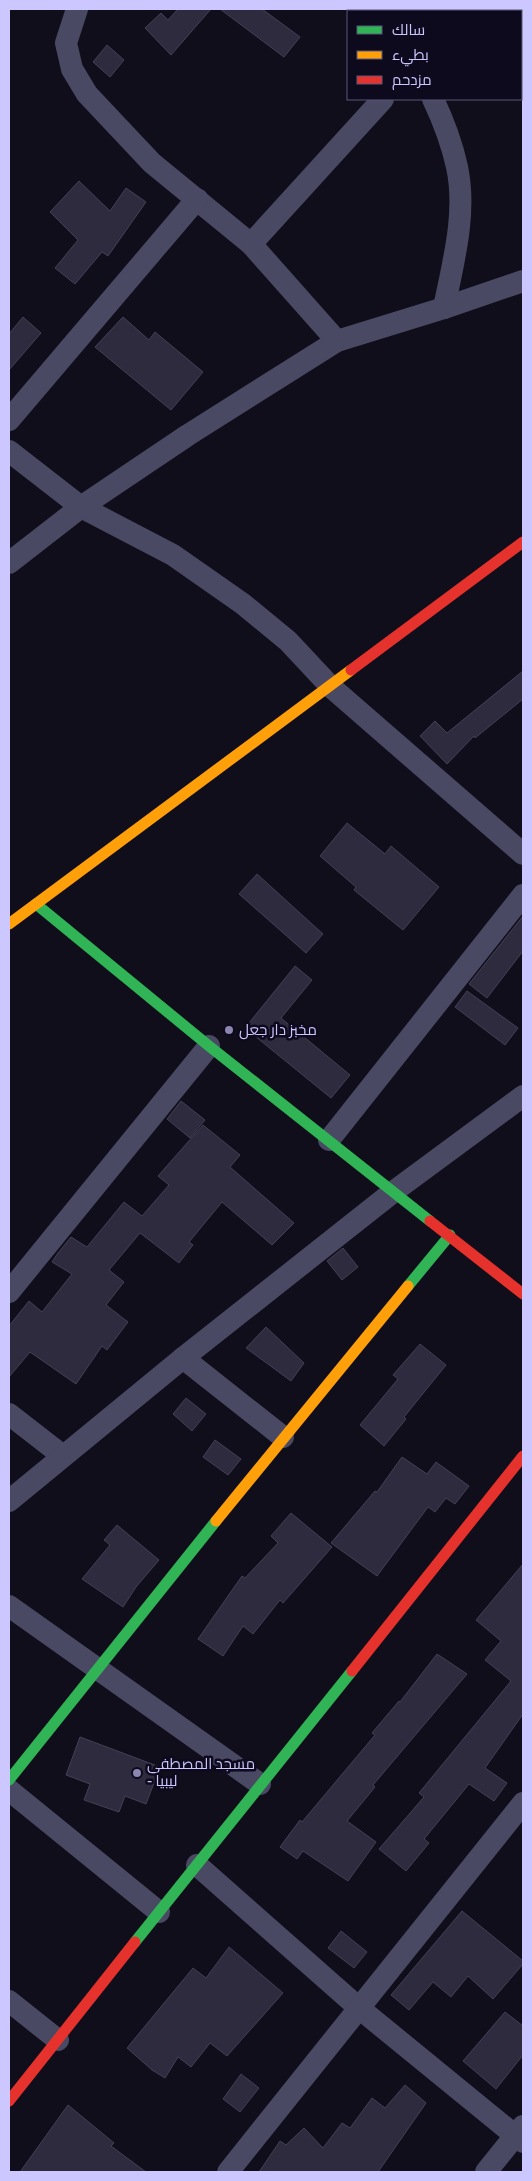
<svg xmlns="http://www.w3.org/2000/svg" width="532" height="2181" font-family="Signika,Cairo,sans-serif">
	<rect width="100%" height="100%" fill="#100e1a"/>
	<g fill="#2e2b3e" stroke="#434059">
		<path d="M178 9H211L171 55 145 28 161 13 168 20Z"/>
		<path d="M220 9H262L300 37 284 57Z"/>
		<path d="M107 45 124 60 110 77 93 62Z"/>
		<path d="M79 181 110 211 126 188 146 202 108 256 102 252 75 284 55 268 78 240 50 212Z"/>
		<path d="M23 317 41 333 9 370V334Z"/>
		<path d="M123 317 149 340 155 332 203 372 171 410 95 347Z"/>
		<path d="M523 671V699L475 738 474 736 447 764 420 736 435 721 447 733Z"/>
		<path d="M347 823 385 854 391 846 439 887 403 930 354 890 356 887 320 856Z"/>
		<path d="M257 874 323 934 306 953 239 894Z"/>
		<path d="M523 916V951L487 998 469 984Z"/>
		<path d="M295 966 312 980 281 1018 350 1075 331 1098 245 1028Z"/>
		<path d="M467 991 518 1028 505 1045 455 1007Z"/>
		<path d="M181 1101 205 1120 190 1138 167 1119Z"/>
		<path d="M203 1125 240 1155 230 1167 294 1223 272 1245 222 1202 189 1242 193 1245 179 1263 140 1233 109 1270 124 1282 106 1305 128 1322 107 1350 102 1346 76 1384 30 1352 9 1377V1326L29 1301 42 1312 72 1274 52 1262 58 1253 71 1237 87 1247 124 1202 142 1216 169 1185 158 1176Z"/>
		<path d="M343 1248 358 1267 342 1280 327 1261Z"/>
		<path d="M266 1327 304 1363 291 1381 246 1348Z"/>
		<path d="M420 1344 446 1365 404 1417 406 1419 384 1446 360 1425 398 1379 393 1375Z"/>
		<path d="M186 1398 206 1414 192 1431 173 1414Z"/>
		<path d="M215 1440 241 1459 228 1475 203 1457Z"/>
		<path d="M402 1457 427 1474 436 1462 469 1486 455 1504 446 1498 435 1512 428 1507 377 1576 331 1543 375 1491 377 1492Z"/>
		<path d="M291 1513 332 1547 283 1603 280 1600 253 1634 243 1626 223 1656 198 1639 242 1576 245 1578 278 1543 271 1536Z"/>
		<path d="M117 1525 159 1560 136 1587 123 1607 82 1579 110 1545 104 1540Z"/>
		<path d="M523 1564V1714L485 1768 507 1783 494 1801 469 1784 424 1839 429 1843 406 1871 379 1849 424 1797 419 1793 511 1681 485 1660 501 1641 476 1620Z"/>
		<path d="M437 1654 467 1674 373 1785 375 1787 347 1821 376 1842 348 1881 303 1851 297 1859 280 1847 300 1820 302 1822 375 1735 372 1733 399 1701 400 1702Z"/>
		<path d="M80 1737 160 1767 146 1804 125 1796 119 1812 84 1800 90 1784 66 1775Z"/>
		<path d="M462 1911 523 1961V1964L493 1999 468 1976 451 1997 433 1982 409 2010 391 1995Z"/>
		<path d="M341 1931 367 1952 354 1968 328 1948Z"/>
		<path d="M229 1947 283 1993 227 2056 210 2043 191 2067 178 2057 165 2078 152 2070 127 2048 193 1968 206 1978Z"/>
		<path d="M505 2012 523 2026V2055L496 2089 463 2061Z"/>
		<path d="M241 2074 259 2088 240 2112 223 2099Z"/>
		<path d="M405 2085 426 2103 378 2172H259L280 2141 286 2145 304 2128 323 2148 342 2123 350 2128 372 2098 385 2108Z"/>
		<path d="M68 2105 114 2143 111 2146 146 2172H20Z"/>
	</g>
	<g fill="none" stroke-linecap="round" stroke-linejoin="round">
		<g stroke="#494963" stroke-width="22">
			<path d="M77 9 66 43 72 69 87 94 152 163 251 244 337 341"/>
			<path d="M461 11 463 9"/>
			<path d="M433 99C443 120 452 144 457 167 467 213 453 263 444 308"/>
			<path d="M251 244 383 99"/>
			<path d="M9 420 197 199"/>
			<path d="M9 451 81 507 173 555 243 604 288 641 331 687 523 854"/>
			<path d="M9 563 81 507 188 435 337 341 444 308 523 281"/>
			<path d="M329 1140 523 895"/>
			<path d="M9 1292 209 1046"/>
			<path d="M183 1358 283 1437"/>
			<path d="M9 1414 63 1456"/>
			<path d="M9 1501 183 1358 393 1192 523 1096"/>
			<path d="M9 1606 260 1784"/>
			<path d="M9 1790 159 1912"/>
			<path d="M197 1865 359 2008 523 2142"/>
			<path d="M9 2001 58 2040"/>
			<path d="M228 2172 523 1803"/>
			<path d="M486 2172 523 2126"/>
		</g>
		<g stroke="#30b455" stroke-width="11">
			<path d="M36 904 209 1046 430 1221"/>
			<path d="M408 1286 450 1235"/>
			<path d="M9 1780 216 1521"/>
			<path d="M135 1942 352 1671"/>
		</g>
		<g stroke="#ff9f0a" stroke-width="11">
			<path d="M9 924 351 670"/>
			<path d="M216 1521 408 1286"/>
		</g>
		<g stroke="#e5322d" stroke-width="11">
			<path d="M351 670 523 542"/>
			<path d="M430 1221 523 1294"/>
			<path d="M352 1671 523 1456"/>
			<path d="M9 2101 135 1942"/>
		</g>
	</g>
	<g fill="#8a86af" stroke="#0d0a1e" stroke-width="2">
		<circle cx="229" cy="1030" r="5"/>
		<circle cx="137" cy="1773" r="5"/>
	</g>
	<g text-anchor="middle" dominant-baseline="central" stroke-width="5" stroke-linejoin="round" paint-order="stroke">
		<g font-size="15" fill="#ccc7ff" stroke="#0d0a1e" text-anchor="start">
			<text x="239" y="1030">مخبز دار جعل</text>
			<text x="147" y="1764">مسجد المصطفى<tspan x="147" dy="17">- ليبيا</tspan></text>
		</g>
	</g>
	<rect width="532" height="2181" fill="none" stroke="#ccc7ff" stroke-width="20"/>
	<rect x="347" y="10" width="175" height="90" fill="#0d0a1e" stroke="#595678"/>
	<rect x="357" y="26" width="25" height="8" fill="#30b455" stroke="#595678"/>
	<text x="392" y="35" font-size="15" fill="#ccc7ff">سالك</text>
	<rect x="357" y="51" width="25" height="8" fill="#ff9f0a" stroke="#595678"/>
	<text x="392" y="60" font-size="15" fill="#ccc7ff">بطيء</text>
	<rect x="357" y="76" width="25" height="8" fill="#e5322d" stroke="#595678"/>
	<text x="392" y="85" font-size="15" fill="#ccc7ff">مزدحم</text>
</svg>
